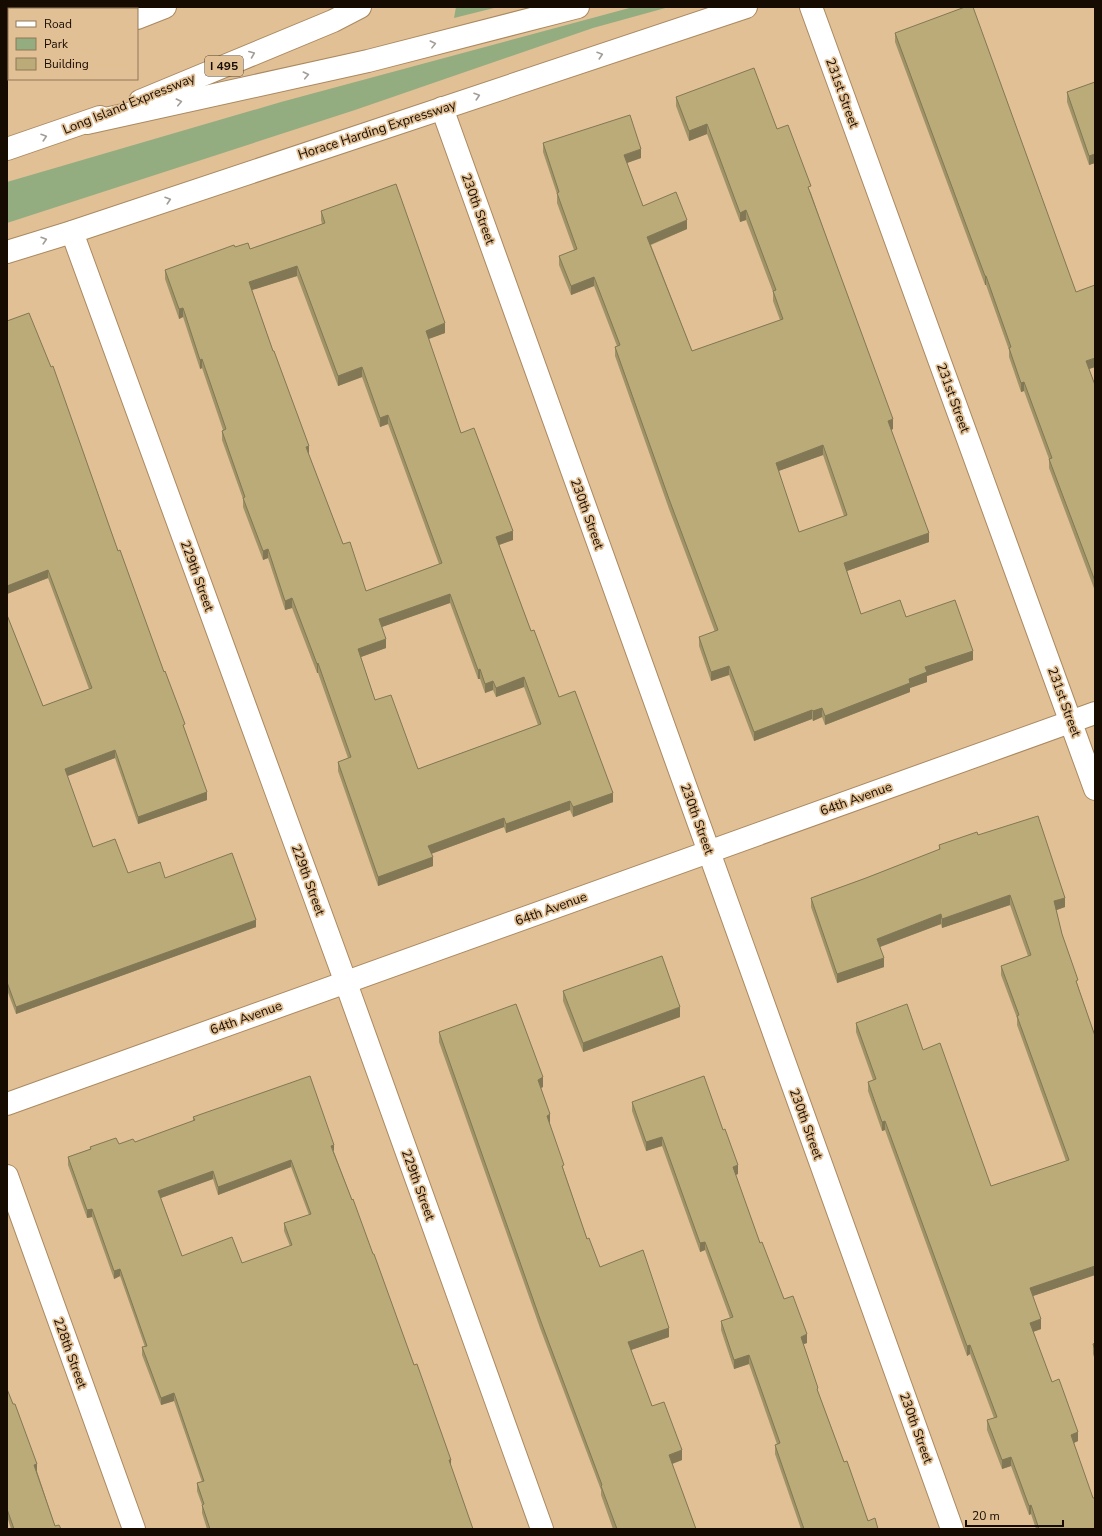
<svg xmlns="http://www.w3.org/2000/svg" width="1102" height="1536" font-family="'Nunito Sans',sans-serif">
	<rect width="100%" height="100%" fill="#e2c095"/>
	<g fill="#93ad81">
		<path d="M456 7H498L454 18Z"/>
		<path d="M633 7H669L593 28 355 110 7 223V182L281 102Z"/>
	</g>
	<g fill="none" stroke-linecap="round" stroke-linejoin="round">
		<defs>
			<g id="minor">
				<path d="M811 7 1095 789"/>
				<path d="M442 108 952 1529"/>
				<path d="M72 232 346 983 542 1529"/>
				<path d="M7 1104 1095 713"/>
				<path d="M7 1176 134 1529"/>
			</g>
			<path id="major" d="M7 252 72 232 746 7"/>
			<g id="highway">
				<path d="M137 18 165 7"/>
				<path d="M7 65H9"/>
				<path d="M140 101 333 21 360 7"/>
				<path d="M87 123 368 61 578 7"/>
				<path d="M7 149 100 117"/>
			</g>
		</defs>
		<use href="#minor" stroke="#aa8960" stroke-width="24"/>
		<use href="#major" stroke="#aa8960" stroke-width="24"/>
		<use href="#highway" stroke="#aa8960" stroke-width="24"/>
		<use href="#minor" stroke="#fff" stroke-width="22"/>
		<use href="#major" stroke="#fff" stroke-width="22"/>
		<use href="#highway" stroke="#fff" stroke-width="22"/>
	</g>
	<g fill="#a09368" fill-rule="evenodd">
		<path d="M895 33 1076 292 1095 285V367L1089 369 1095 385V591L1049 468V459L1024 391 1021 392 1009 357V350L986 285H985L895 42Z"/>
		<path d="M1095 82V163L1089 165 1067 102V92Z"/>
		<path d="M676 97 777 129 811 193 893 429 891 430 929 542 847 571 861 614 906 617 973 660 927 676V682L910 688V692L825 725 822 717 813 721 812 719 754 741 729 675 711 681 699 646V637L715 632 669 509 615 356V347L617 346 594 286 571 295 559 265V256L574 250 557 203V194L543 152V143L641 158 627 163 643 206 687 229 651 245 692 351 780 320 773 301V292L746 220 740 222 707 134 689 141 676 106ZM823 455 844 516 799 532 778 471Z"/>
		<path d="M321 211 445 333 428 339 461 433 513 540 499 545 531 631 559 697 613 802 573 817 570 810 506 833 504 827 431 854 433 866 378 886 338 771V762L348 758 318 673H317L292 608 285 610 268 558 263 560 243 507V499L222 440V431L223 430 202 368 200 369 183 317 179 319 165 279V270L235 247 250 249 322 224 321 220ZM297 276 338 386 362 377 380 427 388 424 439 564 366 591 343 544 309 455 252 290ZM450 603 478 679H480L485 693 493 690 496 697 524 687 538 725 418 769 375 700 361 657 386 648 382 627Z"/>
		<path d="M7 321 118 551 185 730 207 800 138 824 115 758 67 776 93 847 128 873 165 878 256 927 16 1014 7 990V615L43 706 89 689 48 578 7 594Z"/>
		<path d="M978 835 1065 907 1056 910 1062 934 1078 986 1095 1036V1275L1033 1296 1041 1329 1033 1332 1052 1382 1078 1441 1074 1443 1095 1529H1036L1031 1514 1029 1515 1011 1466 1002 1469 987 1430V1420L994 1418 970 1354 967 1356 885 1130 882 1131 868 1091V1082L873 1080 856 1032V1023L923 1050 991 1186 1066 1161 1017 1025V1018L1001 975V966L1028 956 1010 905 942 928 941 924 880 947 884 967 837 983 811 907V898L866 878 939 850V845Z"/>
		<path d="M563 991 680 1017 583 1052 563 1001Z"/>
		<path d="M439 1032 543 1087 541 1088 550 1124 564 1171 587 1239 600 1267 669 1337 631 1350 652 1406 682 1460 672 1464 696 1529H613L601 1495V1490L540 1328 439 1042Z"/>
		<path d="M632 1102 738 1174 735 1175 760 1243 784 1299 807 1343 803 1344 818 1392 844 1462 868 1521 878 1529H801L775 1454V1445L777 1444 749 1364 734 1369 721 1330V1321L730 1318 705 1250 700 1252 662 1146 646 1151 632 1111Z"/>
		<path d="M193 1117 334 1152 414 1365 451 1467 473 1529H207L202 1513V1505L197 1491V1483L202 1482 174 1401 161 1405 142 1355V1347H145L120 1276 114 1279 92 1217 87 1218 68 1165V1157L90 1149V1147L119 1144 135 1142 193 1121ZM291 1167 309 1215 284 1223V1231L290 1246 242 1263 182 1256 161 1198 213 1179 218 1195Z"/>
		<path d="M1095 1343V1360L1093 1354V1344Z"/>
		<path d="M7 1389 37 1471 55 1526 61 1529H11L7 1516Z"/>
	</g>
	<g fill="#827855">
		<path d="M707 124V134L689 141V131Z"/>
		<path d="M641 149V158L624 164V155Z"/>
		<path d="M1095 154V163L1089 165V156Z"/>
		<path d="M746 210V220L740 222V213Z"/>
		<path d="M687 220V229L647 246V237Z"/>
		<path d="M297 266V276L249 291V282Z"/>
		<rect x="985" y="276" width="1" height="9"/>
		<path d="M594 277V286L571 295V286Z"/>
		<path d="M183 308V317L179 319V309Z"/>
		<path d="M445 323V333L426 340V331Z"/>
		<path d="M1095 358V367L1086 370V361Z"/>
		<path d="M202 359V368L200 369V360Z"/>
		<path d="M362 367V377L338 386V376Z"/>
		<path d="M1024 382V391L1021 392V383Z"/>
		<path d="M388 415V424L380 427V418Z"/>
		<path d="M893 419V429L888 431V421Z"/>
		<path d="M823 445V455L776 472V463Z"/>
		<path d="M309 446V455L306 456V447Z"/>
		<path d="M513 531V540L496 546V537Z"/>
		<path d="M929 533V542L844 572V563Z"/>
		<path d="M268 549V558L263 560V551Z"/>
		<path d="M48 570V578L7 594V586Z"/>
		<path d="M450 594V603L379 628V619Z"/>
		<path d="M292 598V608L285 610V601Z"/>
		<path d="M386 639V648L358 658V649Z"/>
		<path d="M973 651V660L927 676V682L910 688V692L825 725V716L909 679 925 667Z"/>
		<path d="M318 663V673H317V664Z"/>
		<path d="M729 666V675L711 681V672Z"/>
		<path d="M480 669V679H478V670Z"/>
		<path d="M524 677V687L496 697V688Z"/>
		<path d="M493 681V690L485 693V684Z"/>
		<path d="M822 708V717L813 721V711Z"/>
		<path d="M812 710V719L754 741V732Z"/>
		<path d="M115 750V758L65 777V769Z"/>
		<path d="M207 792V800L138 824V817Z"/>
		<path d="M613 793V802L573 817V807Z"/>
		<path d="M570 801V810L506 833V824Z"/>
		<path d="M504 818V827L428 855V846Z"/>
		<path d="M433 857V866L378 886V877Z"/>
		<path d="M1010 895V905L942 928V919Z"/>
		<path d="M1065 898V907L1054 911V901Z"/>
		<path d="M941 914V924L877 948V939Z"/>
		<path d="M256 920V927L16 1014V1007Z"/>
		<path d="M884 958V967L837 983V974Z"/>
		<path d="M680 1007V1017L583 1052V1043Z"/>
		<path d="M543 1077V1087L538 1089V1080Z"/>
		<path d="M550 1114V1124L547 1125V1116Z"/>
		<path d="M885 1121V1130L882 1131V1122Z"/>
		<path d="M662 1137V1146L646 1151V1142Z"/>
		<path d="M334 1145V1152L331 1146Z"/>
		<path d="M291 1160V1167L218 1195V1187Z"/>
		<path d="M738 1165V1174L733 1176V1167Z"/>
		<path d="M213 1171V1179L158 1199V1191Z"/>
		<path d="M92 1209V1217L87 1218V1210Z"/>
		<path d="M705 1242V1250L700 1252V1243Z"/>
		<path d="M1095 1266V1275L1030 1297V1288Z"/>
		<path d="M120 1269V1276L114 1279V1271Z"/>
		<path d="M1041 1319V1329L1030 1333V1323Z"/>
		<path d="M669 1328V1337L628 1351V1342Z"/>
		<path d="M807 1334V1343L801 1345V1337Z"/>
		<path d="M970 1345V1354L967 1356V1346Z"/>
		<path d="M749 1355V1364L734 1369V1360Z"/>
		<path d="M174 1393V1401L161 1405V1398Z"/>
		<path d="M1078 1432V1441L1071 1444V1435Z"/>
		<path d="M682 1450V1460L669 1465V1455Z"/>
		<path d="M1011 1457V1466L1002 1469V1460Z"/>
		<path d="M449 1460H451V1467Z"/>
		<path d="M37 1464V1471L34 1472V1465Z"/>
		<path d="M1031 1505V1514L1029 1515V1506Z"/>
	</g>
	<g fill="#baab79" stroke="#827855" fill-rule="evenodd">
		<path d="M965 7H973L1076 292 1095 285V358L1086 361 1095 385V581L1049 459 1052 458 1024 382 1021 383 1009 348 1011 347 986 276H985L895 33Z"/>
		<path d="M754 68 777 129 788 125 811 186 808 187 893 419 888 421 929 533 844 563 861 614 900 600 906 617 955 600 973 651 925 667 927 672 909 679 910 683 825 716 822 708 813 711 812 710 754 732 729 666 711 672 699 637 718 630 669 499 615 347 620 345 594 277 571 286 559 256 577 249 557 193 559 192 543 143 630 115 641 149 624 155 643 206 676 192 687 220 647 237 692 351 783 319 773 291 776 290 746 210 740 213 707 124 689 131 676 97ZM823 445 847 515 799 532 776 463Z"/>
		<path d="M1095 82V154L1089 156 1067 92Z"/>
		<path d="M396 184 445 323 426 331 461 433 474 428 513 531 496 537 531 631 534 630 559 697 575 691 613 793 573 807 570 801 506 824 504 818 428 846 433 857 378 877 338 762 351 757 318 663 317 664 292 598 285 601 268 549 263 551 243 498 245 497 222 431 226 429 202 359 200 360 183 308 179 309 165 270 234 245 235 247 248 243 250 249 325 223 321 211ZM297 266 338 376 362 367 380 418 388 415 442 563 366 591 350 542 343 544 306 447 309 446 274 351H273L249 282ZM450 594 478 670 480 669 485 684 493 681 496 688 524 677 541 724 418 769 391 695 375 700 358 649 386 639 379 619Z"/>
		<path d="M29 313 51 367 53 366 118 551 120 550 164 672 165 671 185 724 183 725 207 792 138 817 115 750 65 769 93 847 115 839 128 873 160 862 165 878 232 853 256 920 16 1007 7 982V615L43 706 92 688 48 570 7 586V321Z"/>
		<path d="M1038 816 1065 898 1054 901 1062 934 1078 980 1076 981 1095 1036V1266L1030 1288 1041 1319 1030 1323 1052 1382 1059 1379 1078 1432 1071 1435 1093 1498H1095V1529H1039L1031 1505 1029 1506 1011 1457 1002 1460 987 1420 997 1417 970 1345 967 1346 885 1121 882 1122 868 1082 876 1079 856 1023 907 1004 923 1050 940 1043 991 1186 1069 1160 1017 1016 1019 1015 1001 966 1031 955 1010 895 942 919 941 914 877 939 884 958 837 974 811 898 866 878 940 849 939 845 977 832 978 835Z"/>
		<path d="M662 956 680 1007 583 1043 563 991Z"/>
		<path d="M516 1004 543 1077 538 1080 550 1114 547 1116 564 1165 562 1166 587 1239 589 1238 600 1267 643 1250 669 1328 628 1342 652 1406 664 1402 682 1450 669 1455 696 1529H617L601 1486 602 1485 540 1319 439 1032Z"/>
		<path d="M310 1076 334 1145 331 1146 352 1200 353 1199 373 1254H374L414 1365 417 1364 451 1460H449L473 1529H210L202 1505 204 1504 197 1483 204 1481 174 1393 161 1398 142 1347 147 1346 120 1269 114 1271 92 1209 87 1210 68 1157 91 1149 90 1147 116 1138 119 1144 133 1139 135 1142 195 1120 193 1117ZM291 1160 311 1214 284 1223 292 1245 242 1263 232 1237 182 1256 158 1191 213 1171 218 1187Z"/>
		<path d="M704 1076 723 1130 725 1129 738 1165 733 1167 760 1243 762 1242 784 1299 793 1296 807 1334 801 1337 818 1388 817 1389 844 1462 847 1461 868 1521 875 1518 878 1529H804L775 1445 780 1443 749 1355 734 1360 721 1321 733 1317 705 1242 700 1243 662 1137 646 1142 632 1102Z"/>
		<path d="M1095 1343V1350L1093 1344Z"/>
		<path d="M7 1389 13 1404H15L37 1464 34 1465 55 1526 59 1525 61 1529H14L7 1509Z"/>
	</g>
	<defs><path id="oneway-chevron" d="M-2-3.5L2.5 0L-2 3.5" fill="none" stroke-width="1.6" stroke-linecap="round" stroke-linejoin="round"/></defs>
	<g stroke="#a29d99">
		<use href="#oneway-chevron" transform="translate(433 44) rotate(-14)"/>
		<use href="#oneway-chevron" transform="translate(252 54) rotate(-22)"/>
		<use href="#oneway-chevron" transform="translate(600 55) rotate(-18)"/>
		<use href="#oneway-chevron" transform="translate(306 75) rotate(-12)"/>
		<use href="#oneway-chevron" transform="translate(477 96) rotate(-18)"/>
		<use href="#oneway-chevron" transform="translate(179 102) rotate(-12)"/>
		<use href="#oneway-chevron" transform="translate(44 137) rotate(-18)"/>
		<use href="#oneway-chevron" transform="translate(168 200) rotate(-18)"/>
		<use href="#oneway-chevron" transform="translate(44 240) rotate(-17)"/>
	</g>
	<g text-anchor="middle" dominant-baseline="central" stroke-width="3.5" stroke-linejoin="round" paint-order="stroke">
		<rect fill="#e2c095" stroke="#53412d" stroke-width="1" x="205" y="56" width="38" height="20" rx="3"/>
		<g font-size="12" font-weight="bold" fill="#160b00">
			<text x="224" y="66">I 495</text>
		</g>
		<g font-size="13" fill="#160b00" stroke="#e2c095">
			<text transform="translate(842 93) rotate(70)">231st Street</text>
			<text transform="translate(129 104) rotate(-22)">Long Island Expressway</text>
			<text transform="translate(377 130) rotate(-18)">Horace Harding Expressway</text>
			<text transform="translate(478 209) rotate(70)">230th Street</text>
			<text transform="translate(953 398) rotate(70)">231st Street</text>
			<text transform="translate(587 514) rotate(70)">230th Street</text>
			<text transform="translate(197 576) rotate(70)">229th Street</text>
			<text transform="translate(1064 702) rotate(70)">231st Street</text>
			<text transform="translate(856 799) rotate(-20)">64th Avenue</text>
			<text transform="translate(697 819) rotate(70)">230th Street</text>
			<text transform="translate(308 880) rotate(70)">229th Street</text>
			<text transform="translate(551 909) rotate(-20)">64th Avenue</text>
			<text transform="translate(246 1018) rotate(-20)">64th Avenue</text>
			<text transform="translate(806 1124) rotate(70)">230th Street</text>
			<text transform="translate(418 1185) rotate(70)">229th Street</text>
			<text transform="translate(70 1353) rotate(70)">228th Street</text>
			<text transform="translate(916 1428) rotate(70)">230th Street</text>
		</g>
	</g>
	<rect width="1102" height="1536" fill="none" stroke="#160b00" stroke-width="16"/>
	<rect x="8" y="8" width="130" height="72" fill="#e2c095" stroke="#907859"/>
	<rect x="16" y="21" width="20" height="6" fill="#ffffff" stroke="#907859"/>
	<text x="44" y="28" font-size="12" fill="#160b00">Road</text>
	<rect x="16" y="38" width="20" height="12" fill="#93ad81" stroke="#907859"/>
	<text x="44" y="48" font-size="12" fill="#160b00">Park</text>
	<rect x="16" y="58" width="20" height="12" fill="#baab79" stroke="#907859"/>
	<text x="44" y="68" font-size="12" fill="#160b00">Building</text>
	<path d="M966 1520v6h97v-6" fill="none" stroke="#160b00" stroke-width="2"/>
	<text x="972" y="1520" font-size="12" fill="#160b00" stroke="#e2c095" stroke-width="3" paint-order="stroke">20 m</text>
</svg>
